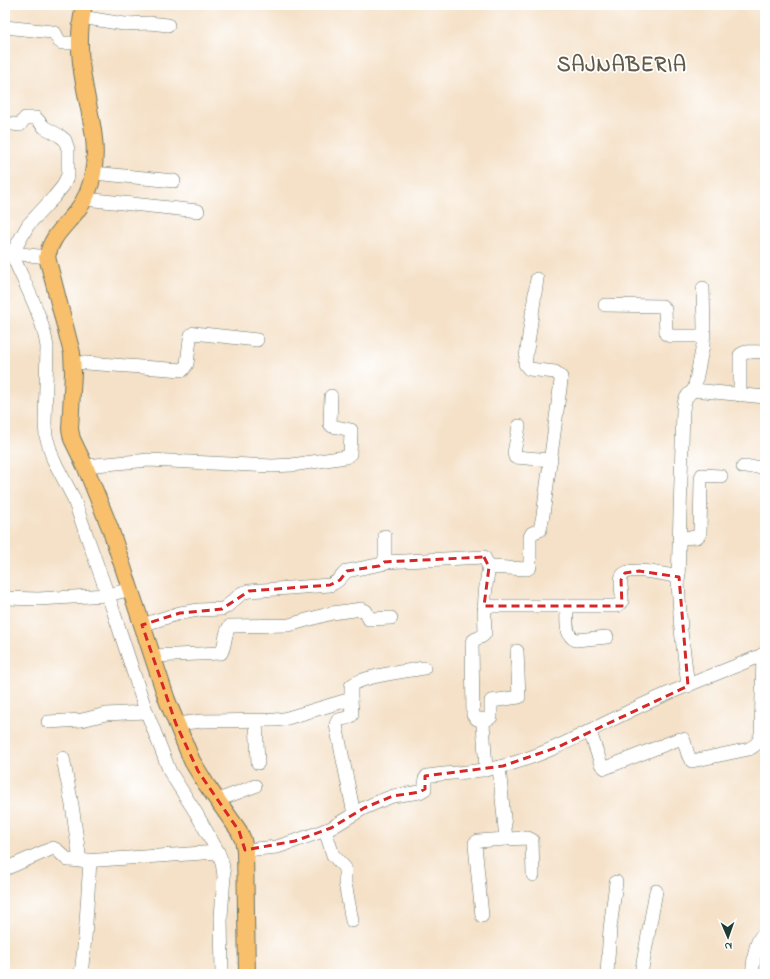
<svg xmlns="http://www.w3.org/2000/svg" width="770" height="979" font-family="'Indie Flower',sans-serif">
	<rect width="100%" height="100%" fill="#fff"/>
	<filter id="ink" filterUnits="userSpaceOnUse"><feTurbulence type="fractalNoise" baseFrequency=".025" numOctaves="2"/><feDisplacementMap in="SourceGraphic" scale="8" xChannelSelector="R" yChannelSelector="G"/><feConvolveMatrix kernelMatrix="1 2 1 2 8 2 1 2 1" color-interpolation-filters="sRGB"/></filter>
	<filter id="wash" filterUnits="userSpaceOnUse"><feTurbulence type="fractalNoise" baseFrequency=".012" numOctaves="4" result="noise"/><feDisplacementMap in="SourceGraphic" scale="16" xChannelSelector="R" yChannelSelector="G"/><feGaussianBlur stdDeviation="0.9" result="paint"/><feColorMatrix in="noise" values="0 0 0 0 0 0 0 0 0 0 0 0 0 0 0 0 0 1.4 0 .05"/><feComposite in="paint" operator="in"/></filter>
	<g filter="url(#wash)">
		<rect width="100%" height="100%" fill="#f5e1c8"/>
	</g>
	<g filter="url(#ink)">
		<g fill="none" stroke-linecap="round" stroke-linejoin="round">
			<defs>
				<g id="minor">
					<path d="M81 17 124 24 149 23 168 25"/>
					<path d="M5 27 52 32 55 33 59 41 62 43H80"/>
					<path d="M5 123 20 125 25 118H36L44 127 60 136 65 140 68 149V175L63 186 54 197 28 225 12 254C24 283 43 316 47 347L45 423 46 436 53 459 73 497 112 607 144 705 170 772 196 813 218 852 222 862 224 876 221 917 222 974"/>
					<path d="M94 173 174 181"/>
					<path d="M85 199 198 211"/>
					<path d="M6 255 21 254 47 257"/>
					<path d="M703 288 704 329 703 345 694 390 765 397"/>
					<path d="M605 305 662 306 665 309 666 334 670 336H703"/>
					<path d="M72 362 183 370 187 364 190 339 191 335 194 333 257 340"/>
					<path d="M740 395V355C746 350 757 352 765 352"/>
					<path d="M519 426 514 453 515 457 551 460"/>
					<path d="M85 466 149 460 272 466 292 465 346 457 350 454 351 433V430L332 426 330 424 331 396"/>
					<path d="M743 467H765"/>
					<path d="M680 538 697 537 700 534 701 479 702 475 721 476"/>
					<path d="M384 562 484 557 489 567"/>
					<path d="M5 598 38 599 108 595 131 589"/>
					<path d="M484 606H617L622 601C623 595 619 581 622 576 628 565 667 575 679 577"/>
					<path d="M567 606C567 617 564 636 576 640L607 637"/>
					<path d="M142 625 180 613 199 610 222 609 226 607 242 593 249 591 330 585C340 581 339 578 347 571L382 564 385 558V536"/>
					<path d="M153 656 221 653C226 645 224 633 230 626L289 625 332 613 362 609 366 611 369 619 391 618"/>
					<path d="M688 686 681 630 678 582 683 410C684 401 686 395 694 390"/>
					<path d="M351 699 352 715C347 721 337 716 336 725L354 814"/>
					<path d="M486 720 477 719 473 715 472 642C475 637 482 639 485 633 484 608 484 592 489 567L527 569 530 567V537L532 533 540 530 543 515 561 381V377L555 372 529 369 525 364 537 279"/>
					<path d="M256 721 258 763"/>
					<path d="M48 722 82 720 106 714 146 712"/>
					<path d="M176 724 202 721 275 720 284 719 351 699V686C361 676 408 671 424 668"/>
					<path d="M590 732 601 764 605 768 679 739H683C687 746 686 756 692 761L749 749C756 745 759 743 761 734L763 654"/>
					<path d="M63 758 72 805 80 861"/>
					<path d="M486 770 483 723 484 721 491 717V701L519 697 517 651"/>
					<path d="M218 800 255 786"/>
					<path d="M325 830 333 855 345 868V883L352 921"/>
					<path d="M506 839 528 838 532 840 533 875"/>
					<path d="M245 850 277 847 295 841 331 828 364 808 380 801 393 796 420 792 425 789V779L427 776C452 772 478 773 503 766 550 754 592 729 636 708 678 688 722 672 765 654"/>
					<path d="M5 869 53 848 57 850 68 860 84 861 218 852"/>
					<path d="M482 916 475 845V843L478 841 506 839 499 767"/>
					<path d="M81 974 85 938 90 861"/>
					<path d="M607 974 610 929 616 882"/>
					<path d="M641 974 656 891"/>
					<path d="M752 974C754 963 754 938 765 933"/>
				</g>
				<path id="major" d="M84 5C78 31 79 57 84 83 89 113 99 143 93 173 91 187 85 201 76 212 64 227 51 237 47 257L72 353 73 373 70 429 72 439 85 466 110 528 167 700 192 761 206 784 239 831 243 840 245 850 247 974"/>
			</defs>
			<use href="#minor" stroke="#6a7668" stroke-width="14"/>
			<use href="#major" stroke="#6a7668" stroke-width="18"/>
			<use href="#minor" stroke="#fff" stroke-width="13"/>
			<use href="#major" stroke="#f8bf6c" stroke-width="16"/>
		</g>
	</g>
	<path fill="none" stroke="#d62828" stroke-width="3" stroke-dasharray="8 5" stroke-linejoin="round" d="M484 557 489 567 484 606H622L621 580 625 573 639 571 679 577 688 686 558 747 503 766 425 776V789L420 792 393 796 364 808 331 828 295 841 245 850 239 831 198 771 176 724 142 625 180 613 222 609 249 591 330 585 340 580 347 571 379 566 384 562Z"/>
	<g text-anchor="middle" dominant-baseline="central" stroke-width="3.5" stroke-linejoin="round" paint-order="stroke">
		<g font-size="21" font-weight="bold" letter-spacing="1" fill="#635b49" stroke="#fff">
			<text x="622" y="66">SAJNABERIA</text>
		</g>
	</g>
	<rect width="770" height="979" fill="none" stroke="#fff" stroke-width="20"/>
	<g transform="translate(728 937) rotate(178)" stroke="#ffffff" stroke-width="3" paint-order="stroke">
	<path d="M0-3L7 15L0 10L-7 15Z" fill="#1f3d34"/>
	<text y="-6" font-size="11" font-weight="bold" text-anchor="middle" fill="#1f3d34">N</text>
	</g>
</svg>
